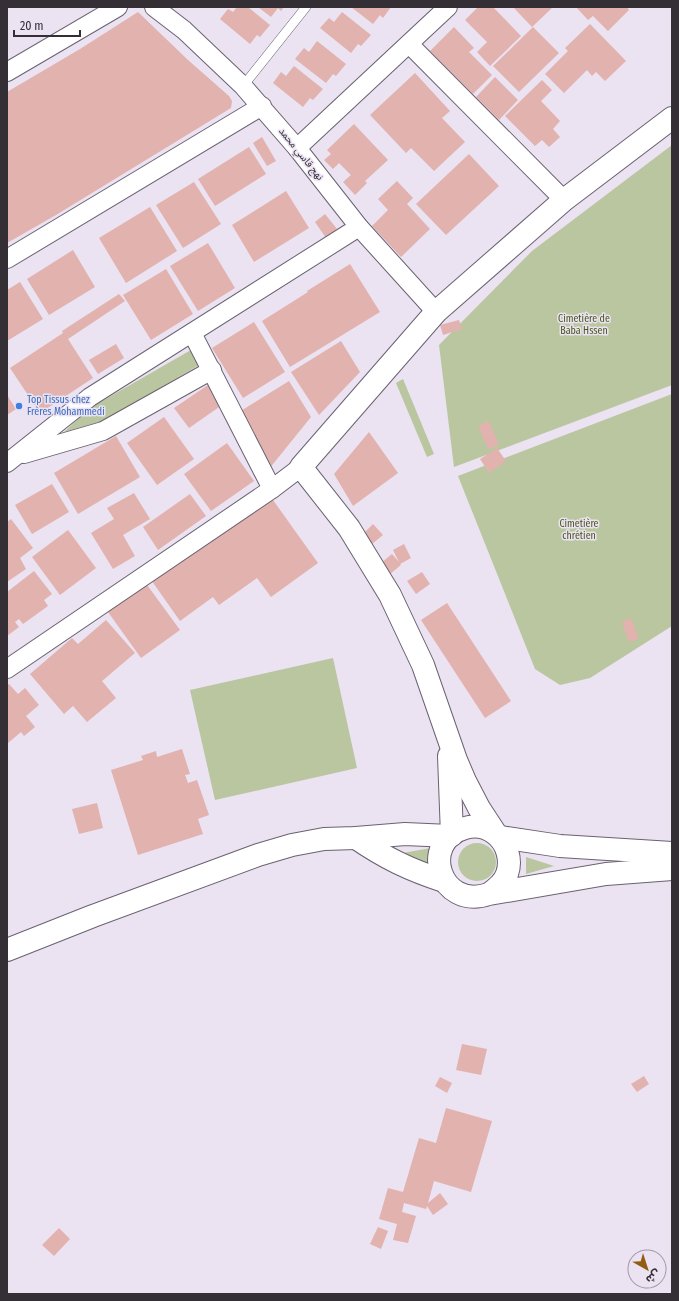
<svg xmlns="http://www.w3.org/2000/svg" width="679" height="1301" font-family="'Fira Sans Condensed','Noto Sans Arabic',sans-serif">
	<rect width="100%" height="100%" fill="#ebe2f2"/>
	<g fill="#b9c69f">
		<path d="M672 145V385L454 467 439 345 532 251Z"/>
		<path d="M191 350 199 365 106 420 64 432 90 408Z"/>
		<path d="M403 379 434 454 427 457 396 383Z"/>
		<path d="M672 394V626L590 678 560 685 535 669 458 476Z"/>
		<path d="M333 658 357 768 215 800 190 690Z"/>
		<circle cx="477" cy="862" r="19"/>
		<path d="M431 848 428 866 397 854Z"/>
		<path d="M526 857 554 866 526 874Z"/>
	</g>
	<g fill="#e2b2af">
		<path d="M237 7H248L270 25 260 37 257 35 250 44 220 19 228 9 233 12Z"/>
		<path d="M258 7H284L281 11 278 8 271 17Z"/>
		<path d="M351 7H391L383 18 380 15 373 24Z"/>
		<path d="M478 7H493L521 36 490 66 477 52 487 42 465 20Z"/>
		<path d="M513 7H553L532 27Z"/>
		<path d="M576 7H627L629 10 608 31 593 16 588 20Z"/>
		<path d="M138 12 188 60 229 96 232 101 231 108 56 215 7 243V92L80 49Z"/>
		<path d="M342 12 371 35 361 46 358 44 351 53 320 28 329 18 334 22Z"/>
		<path d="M590 24 626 61 605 81 596 72 592 76 587 70 564 93 545 74 568 51 565 48Z"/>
		<path d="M454 27 474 48 469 52 492 75 473 94 430 51Z"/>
		<path d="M533 27 559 53 519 92 493 66Z"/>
		<path d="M317 41 346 64 336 76 333 74 326 83 295 59 304 48 309 52Z"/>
		<path d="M294 66 323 89 313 100 310 98 303 107 273 83 281 72 286 76Z"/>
		<path d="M415 73 450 111 442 118 465 142 434 171 411 148 406 153 370 115Z"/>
		<path d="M495 77 518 100 499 120 476 97Z"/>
		<path d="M542 80 552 90 541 101 560 121 553 129 560 137 549 147 542 140 535 146 505 116Z"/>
		<path d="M354 124 388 160 365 181 367 183 355 195 343 182 351 175 339 163 333 169 324 160 331 154 327 150Z"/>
		<path d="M262 137 276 161 267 166 253 143Z"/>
		<path d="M249 147 266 174 215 206 198 179Z"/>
		<path d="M469 154 499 186 446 235 416 204Z"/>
		<path d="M397 181 413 198 407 204 430 229 401 257 372 226 388 210 378 199Z"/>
		<path d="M194 182 221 224 183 248 156 205Z"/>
		<path d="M286 191 309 228 254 262 232 225Z"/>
		<path d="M150 207 177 251 126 283 99 238Z"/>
		<path d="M325 214 337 229 326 238 315 222Z"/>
		<path d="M208 243 235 288 198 311 170 266Z"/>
		<path d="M73 250 95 287 49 315 27 279Z"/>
		<path d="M350 264 380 312 290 367 262 321 308 292 307 291Z"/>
		<path d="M166 269 193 314 151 340 123 295Z"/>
		<path d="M20 282 43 319 7 341V290Z"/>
		<path d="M119 294 125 301 68 339 93 378 40 413 10 368 63 333 62 331Z"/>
		<path d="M459 320 462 329 443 335 440 325Z"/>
		<path d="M254 322 285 372 243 398 212 348Z"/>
		<path d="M341 341 360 372 319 415 291 372Z"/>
		<path d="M116 344 124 358 98 374 89 360Z"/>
		<path d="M289 381 311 417 269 469 239 412Z"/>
		<path d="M208 385 222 405 189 428 174 408Z"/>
		<path d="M7 395 16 409 7 415Z"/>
		<path d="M164 417 194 459 157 485 127 443Z"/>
		<path d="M489 421 499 445 488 449 478 426Z"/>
		<path d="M369 432 398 473 353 506 334 474Z"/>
		<path d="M116 436 140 477 78 514 54 473Z"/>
		<path d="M227 443 254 481 211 511 184 474Z"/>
		<path d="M497 448 506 461 489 473 480 459Z"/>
		<path d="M52 484 69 512 32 534 15 505Z"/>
		<path d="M134 493 150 519 123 535 135 556 113 569 91 533 114 519 107 508Z"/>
		<path d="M268 493 318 563 271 597 257 578 219 605 213 597 180 621 149 577Z"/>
		<path d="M190 494 206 516 158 550 143 527Z"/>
		<path d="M11 519 33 548 20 558 26 569 7 582V522Z"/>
		<path d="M373 524 383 535 372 544 363 534Z"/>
		<path d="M68 530 96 568 60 595 32 557Z"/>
		<path d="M404 544 411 558 400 564 401 565 390 574 381 563 392 554 399 562 393 550Z"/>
		<path d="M34 571 52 594 44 600 48 606 23 624 19 619 15 622 19 627 7 636V592Z"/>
		<path d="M422 572 430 584 416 594 407 581Z"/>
		<path d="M142 578 180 630 141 658 103 605Z"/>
		<path d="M447 603 511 701 485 718 421 620Z"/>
		<path d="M631 618 639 638 629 642 622 622Z"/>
		<path d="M106 620 135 653 102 681 116 698 87 722 73 706 64 714 30 674 72 638 78 644Z"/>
		<path d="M9 684 18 694 25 688 39 705 26 716 35 727 24 736 21 732 8 743 7 685Z"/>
		<path d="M182 749 190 774 185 775 188 783 197 780 209 815 198 819 203 834 138 855 111 770 143 760 141 756 156 751 157 757Z"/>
		<path d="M97 803 103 828 79 834 72 809Z"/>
		<path d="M462 1044 487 1049 481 1075 456 1070Z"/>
		<path d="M644 1076 649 1084 637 1092 631 1084Z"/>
		<path d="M440 1077 452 1083 447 1093 435 1086Z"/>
		<path d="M446 1108 492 1121 471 1192 434 1181 428 1203 440 1193 448 1204 433 1215 427 1206 426 1209 404 1203 402 1212 416 1216 408 1243 393 1240 397 1224 379 1219 388 1188 403 1192 419 1138 436 1143Z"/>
		<path d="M378 1227 388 1231 381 1249 370 1244Z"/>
		<path d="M59 1228 70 1239 54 1256 42 1245Z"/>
	</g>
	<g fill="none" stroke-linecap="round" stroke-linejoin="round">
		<defs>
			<path id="service" d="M243 86 306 7"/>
			<g id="minor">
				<path d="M154 7 184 30 243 86 297 148 359 227 436 312"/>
				<path d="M409 44 564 200"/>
				<path d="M7 72 118 7"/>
				<path d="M297 148 448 7"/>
				<path d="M7 259 262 106"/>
				<path d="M192 333 272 489"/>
				<path d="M24 454 103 431 212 370"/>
				<path d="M7 463 90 397 359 227"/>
				<path d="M7 669 272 489 301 467"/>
			</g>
			<g id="tertiary">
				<path d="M449 756 452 835"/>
				<path d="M496 834 479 808 465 781 456 760 423 665 390 595 349 528 301 467 436 312 564 200 672 118"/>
			</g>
			<g id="secondary">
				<path d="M356 838C385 858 410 870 444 881"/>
				<path d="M7 950 93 916 258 855 292 845 324 839 356 838 405 834 450 836"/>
			</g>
			<g id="primary">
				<path d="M500 837 560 846 672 853"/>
				<path d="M489 894C496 889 504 883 507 874 512 860 507 842 494 833 486 827 475 825 465 828 419 841 439 911 489 894L606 874 672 869"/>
			</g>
		</defs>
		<use href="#service" stroke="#6a6270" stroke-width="10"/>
		<use href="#minor" stroke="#6a6270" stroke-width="20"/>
		<use href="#tertiary" stroke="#6a6270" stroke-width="24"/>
		<use href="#secondary" stroke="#6a6270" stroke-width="24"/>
		<use href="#primary" stroke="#6a6270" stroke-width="24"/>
		<use href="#service" stroke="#fff" stroke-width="9"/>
		<use href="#minor" stroke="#fff" stroke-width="18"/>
		<use href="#tertiary" stroke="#fff" stroke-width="22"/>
		<use href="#secondary" stroke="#fff" stroke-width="22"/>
		<use href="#primary" stroke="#fff" stroke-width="22"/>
	</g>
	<circle fill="#3f7fe0" stroke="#ebe2f2" stroke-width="1.5" cx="19" cy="406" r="4"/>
	<g text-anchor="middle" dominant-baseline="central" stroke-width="3" stroke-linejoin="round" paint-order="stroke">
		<g font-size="10" fill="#332f35" stroke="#ebe2f2">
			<text transform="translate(301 154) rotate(51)">نهج قاسي محمد</text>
		</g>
		<g font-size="10" fill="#47571a" stroke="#ebe2f2">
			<text x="584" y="319">Cimetière de<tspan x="584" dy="12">Baba Hssen</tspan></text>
			<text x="579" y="524">Cimetière<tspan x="579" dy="12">chrétien</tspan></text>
		</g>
		<g font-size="10" fill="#366cbe" stroke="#ebe2f2" text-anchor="start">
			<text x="27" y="400">Top Tissus chez<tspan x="27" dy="12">Frères Mohammedi</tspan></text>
		</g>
	</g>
	<rect width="679" height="1301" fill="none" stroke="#332f35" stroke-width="16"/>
	<g transform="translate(647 1269) rotate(141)"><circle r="19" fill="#ebe2f2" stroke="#a19aa6"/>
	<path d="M0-3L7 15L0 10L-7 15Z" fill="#925c12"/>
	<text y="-6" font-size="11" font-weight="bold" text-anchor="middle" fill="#332f35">ش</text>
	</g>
	<path d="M14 30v6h66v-6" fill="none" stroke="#332f35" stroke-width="2"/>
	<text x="20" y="30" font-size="12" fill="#332f35" stroke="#ebe2f2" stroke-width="3" paint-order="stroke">20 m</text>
</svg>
